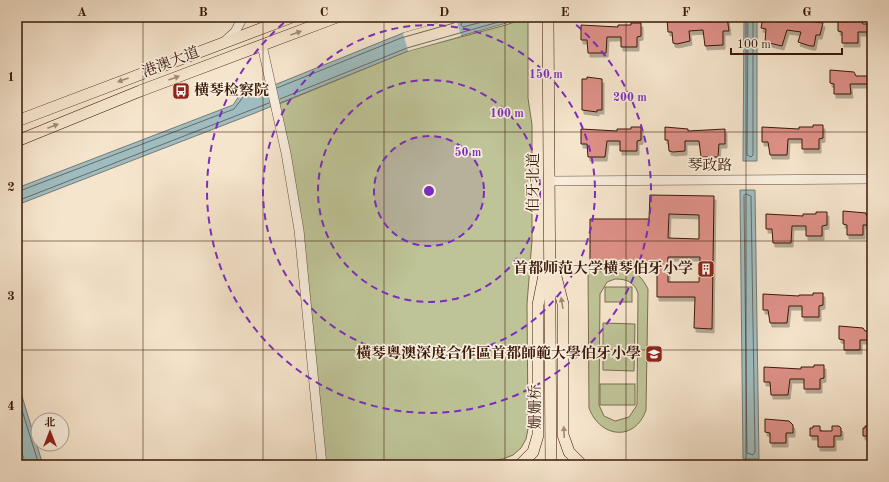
<svg xmlns="http://www.w3.org/2000/svg" width="889" height="482" font-family="'Old Standard TT','Noto Serif SC',serif">
	<defs>
		<filter id="shadow"><feDropShadow dx="2" dy="4" stdDeviation="0" flood-color="#0004"/></filter>
	</defs>
	<rect width="100%" height="100%" fill="#f6e5cd"/>
	<filter id="stains"><feTurbulence type="fractalNoise" baseFrequency=".005" numOctaves="4"/><feColorMatrix values="0 0 0 0 .2 0 0 0 0 .09 0 0 0 0 .02 0 0 0 .5 -.17"/></filter>
	<radialGradient id="worn" r=".72"><stop offset=".6" stop-color="#630" stop-opacity="0"/><stop offset="1" stop-color="#630" stop-opacity=".3"/></radialGradient>
	<g fill="#bec497" stroke="#7c6e4f" fill-rule="evenodd">
		<path d="M528 17V98L532 125V240L527 304 528 429 526 439 521 448 513 455 503 459 480 462 446 461 422 465H326L279 104 408 51 506 25Z"/>
		<path d="M588 267H600V272C620 262 638 268 648 289L646 410C635 442 600 438 589 408ZM615 279C627 279 634 282 638 293L637 405 629 417 615 421 604 416 599 405 600 294 607 282Z"/>
		<rect x="605" y="287" width="27" height="15"/>
		<path d="M603 323 635 324 634 371 603 370Z"/>
		<rect x="600" y="384" width="35" height="21"/>
	</g>
	<g fill="#9fbdc0" stroke="#767b76">
		<path d="M461 17 524 18 408 51 255 113 17 205V188L233 105 241 93 258 86 262 90 403 33Z"/>
		<path d="M744 17H757V161H743Z"/>
		<path d="M740 190H755L759 459H743Z"/>
		<path d="M17 380 43 465H26L17 438Z"/>
	</g>
	<path fill="#f6e5cd" d="M456 18 461 36 408 51 403 33Z"/>
	<g fill="none" stroke-linecap="round" stroke-linejoin="round">
		<g stroke="#6c6a64" stroke-width="1">
			<path d="M463 17 461 25 463 27 501 17"/>
			<path d="M748 17 747 155 751 157 753 155V17"/>
			<path d="M277 88 401 38 454 23 457 17"/>
			<path d="M280 99 407 48 516 17"/>
			<path d="M17 192 234 109 244 96 255 91 261 94 267 92"/>
			<path d="M746 194 751 196 755 452 753 455 747 453 744 196Z"/>
			<path d="M17 201 269 103"/>
			<path d="M17 394 39 465"/>
		</g>
	</g>
	<g fill="#df9189" stroke="#391807" fill-rule="evenodd" filter="url(#shadow)">
		<path d="M717 17H727L729 31H723V45L705 46 703 30 689 31 690 41 677 44 673 43 672 32H668L667 19H691V21L715 19Z"/>
		<path d="M763 17H774L799 22V20L823 23 820 35H816L814 46H810L798 42 801 32 787 30 782 46 765 42 766 29 761 28Z"/>
		<path d="M838 18 861 20 863 24H872V32H858V43H842V32L838 31Z"/>
		<path d="M631 23H641V36L637 37V47H621V37H607L606 53H588L587 40H581V25L618 27V25H631Z"/>
		<path d="M830 70 854 72 856 76H872V84H850L851 94H834V84L830 83Z"/>
		<path d="M587 77 602 79V110H597V112L582 110V79H587Z"/>
		<path d="M813 125H823V138L819 139V149H802V139H788L787 155H770L768 142H762V127L799 129V127H813Z"/>
		<path d="M631 127H641V140L637 141V151H620V141H607L605 157H588L587 144H581V129L617 131V129H631Z"/>
		<path d="M665 127 688 129V131L725 129V144H719L718 157H701L699 141H685V151L673 152 669 151 668 140H665Z"/>
		<path d="M650 195 714 196 712 329 694 328 695 297H657V264H590V219H649ZM669 214 699 215V239L668 238ZM668 257H700L699 282H668Z"/>
		<path d="M843 211 866 213V215L870 217V225H863V235H847V225L843 224Z"/>
		<path d="M816 212H827V225L822 226V236H806V226H792L791 243H773L772 229H766V214L803 216V214H816Z"/>
		<path d="M813 293H823V305L819 306V317H802V306H789L787 323H770L768 310H763V294L799 296V295H813Z"/>
		<path d="M839 326 863 328 865 331H872V340H860V350H844V340L839 339Z"/>
		<path d="M814 365H824V378L820 379V389H804V379H790L788 395H771L770 382H764V367L801 369V367H814Z"/>
		<path d="M765 419 789 421 793 425V433H786V443H770V433L765 432Z"/>
		<path d="M813 426H820V431H832V426H839L841 428V436H834V447H818V436H810V428H813Z"/>
		<path d="M865 426H872V436H863V428H865Z"/>
	</g>
	<g fill="none" stroke-linecap="round" stroke-linejoin="round">
		<defs>
			<g id="minor">
				<path d="M269 17 286 18"/>
				<path d="M225 41 235 32 243 17"/>
				<path d="M262 45 286 153 299 230 322 465"/>
				<path d="M549 181 872 179"/>
			</g>
			<g id="major">
				<path d="M548 17 551 465"/>
				<path d="M17 121 292 17"/>
				<path d="M17 141 140 91 337 17"/>
				<path d="M554 269 563 304V435L569 452 582 465"/>
				<path d="M520 465 533 452 538 435V305L545 270"/>
			</g>
		</defs>
		<use href="#minor" stroke="#684b38" stroke-width="10"/>
		<use href="#major" stroke="#391807" stroke-width="12"/>
		<use href="#minor" stroke="#f9eede" stroke-width="9"/>
		<use href="#major" stroke="#f6e5cd" stroke-width="11"/>
	</g>
	<defs><path id="oneway-solid" d="M-6-.8H1V-3.2L6.5 0L1 3.2V.8H-6Z"/></defs>
	<g fill="#a18974">
		<use href="#oneway-solid" transform="translate(296 33) rotate(-20)"/>
		<use href="#oneway-solid" transform="translate(174 78) rotate(-20)"/>
		<use href="#oneway-solid" transform="translate(123 80) rotate(160)"/>
		<use href="#oneway-solid" transform="translate(53 126) rotate(-21)"/>
		<use href="#oneway-solid" transform="translate(562 303) rotate(-99)"/>
		<use href="#oneway-solid" transform="translate(564 432) rotate(-93)"/>
	</g>
	<path fill="none" stroke="#391807" stroke-width="1" stroke-opacity="0.55" d="M143 17V465M263 17V465M384 17V465M505 17V465M626 17V465M746 17V465M17 132H872M17 241H872M17 350H872"/>
	<circle cx="429" cy="191" r="55" fill="#7b2cbf" fill-opacity=".12"/>
	<g fill="none" stroke="#7b2cbf" stroke-width="2" stroke-dasharray="7 5">
		<circle cx="429" cy="191" r="55"/>
		<circle cx="429" cy="191" r="111"/>
		<circle cx="429" cy="191" r="166"/>
		<path d="M567 17A222 222 0 1 1 291 17"/>
	</g>
	<defs>
		<symbol id="bus-square" viewBox="-11 -11 22 22"><rect x="-9" y="-9" width="18" height="18" rx="4" fill="#8f2418" stroke="#f9eede"/><path d="M-5-6H5V4H4V6H2V4H-2V6H-4V4H-5ZM-3.5-4V0h7V-4ZM-3.5 1.2v1.5H-2V1.2ZM2 1.2v1.5H3.5V1.2Z" fill="#fff"/></symbol>
		<symbol id="building-square" viewBox="-11 -11 22 22"><rect x="-9" y="-9" width="18" height="18" rx="4" fill="#8f2418" stroke="#f9eede"/><path d="M-4-6H4V6H1V3H-1V6H-4ZM-2.5-4.3h1.7v1.8h-1.7ZM.8-4.3h1.7v1.8H.8ZM-2.5-1h1.7V.8h-1.7ZM.8-1h1.7V.8H.8Z" fill="#fff"/></symbol>
		<symbol id="school-square" viewBox="-11 -11 22 22"><rect x="-9" y="-9" width="18" height="18" rx="4" fill="#8f2418" stroke="#f9eede"/><path d="M0-5L7-2L0 1L-7-2ZM-4 1L0 2.5L4 1V4Q0 6-4 4Z" fill="#fff"/></symbol>
	</defs>
	<g fill-rule="evenodd">
		<use href="#bus-square" x="171" y="81" width="20" height="20"/>
		<use href="#building-square" x="696" y="259" width="20" height="20"/>
		<use href="#school-square" x="644" y="344" width="20" height="20"/>
	</g>
	<g text-anchor="middle" dominant-baseline="central" stroke-width="3.5" stroke-linejoin="round" paint-order="stroke">
		<g font-size="15" fill="#391807" stroke="#f9eede">
			<text transform="translate(171 63) rotate(-21)">港澳大道</text>
			<text x="710" y="166">琴政路</text>
			<text transform="translate(534 183) rotate(-90)">伯牙北道</text>
			<text transform="translate(536 407) rotate(-90)">姗姗桥</text>
		</g>
		<g font-size="15" font-weight="bold" fill="#391807" stroke="#f9eede" text-anchor="end">
			<text x="194" y="91" text-anchor="start">横琴检察院</text>
			<text x="693" y="269">首都师范大学横琴伯牙小学</text>
			<text x="641" y="354">橫琴粵澳深度合作區首都師範大學伯牙小學</text>
		</g>
	</g>
	<circle cx="429" cy="191" r="6" fill="#7b2cbf" stroke="#f9eede" stroke-width="2"/>
	<g font-size="12" text-anchor="middle" font-weight="bold" fill="#7b2cbf" stroke="#f9eede" stroke-width="3.5" stroke-linejoin="round" paint-order="stroke">
		<text x="546" y="78">150 m</text>
		<text x="630" y="101">200 m</text>
		<text x="507" y="117">100 m</text>
		<text x="468" y="156">50 m</text>
	</g>
	<rect width="889" height="482" fill="none" stroke="#f6e5cd" stroke-width="44"/>
	<g transform="translate(50 432)"><circle r="19" fill="#f9eede" stroke="#ac9888"/>
	<path d="M0-3L7 15L0 10L-7 15Z" fill="#8f2418"/>
	<text y="-6" font-size="11" font-weight="bold" text-anchor="middle" fill="#391807">北</text>
	</g>
	<path d="M731 48v6h111v-6" fill="none" stroke="#391807" stroke-width="2"/>
	<text x="737" y="48" font-size="12" fill="#391807" stroke="#f9eede" stroke-width="3" paint-order="stroke">100 m</text>
	<rect x="22" y="22" width="845" height="438" fill="none" stroke="#391807" stroke-width="1.5"/>
	<g font-size="13" text-anchor="middle" font-weight="bold" fill="#391807">
		<text x="82" y="16">A</text>
		<text x="203" y="16">B</text>
		<text x="324" y="16">C</text>
		<text x="444" y="16">D</text>
		<text x="565" y="16">E</text>
		<text x="686" y="16">F</text>
		<text x="807" y="16">G</text>
		<text x="11" y="81">1</text>
		<text x="11" y="191">2</text>
		<text x="11" y="300">3</text>
		<text x="11" y="410">4</text>
	</g>
	<rect width="100%" height="100%" filter="url(#stains)"/>
	<rect width="100%" height="100%" fill="url(#worn)"/>
</svg>
